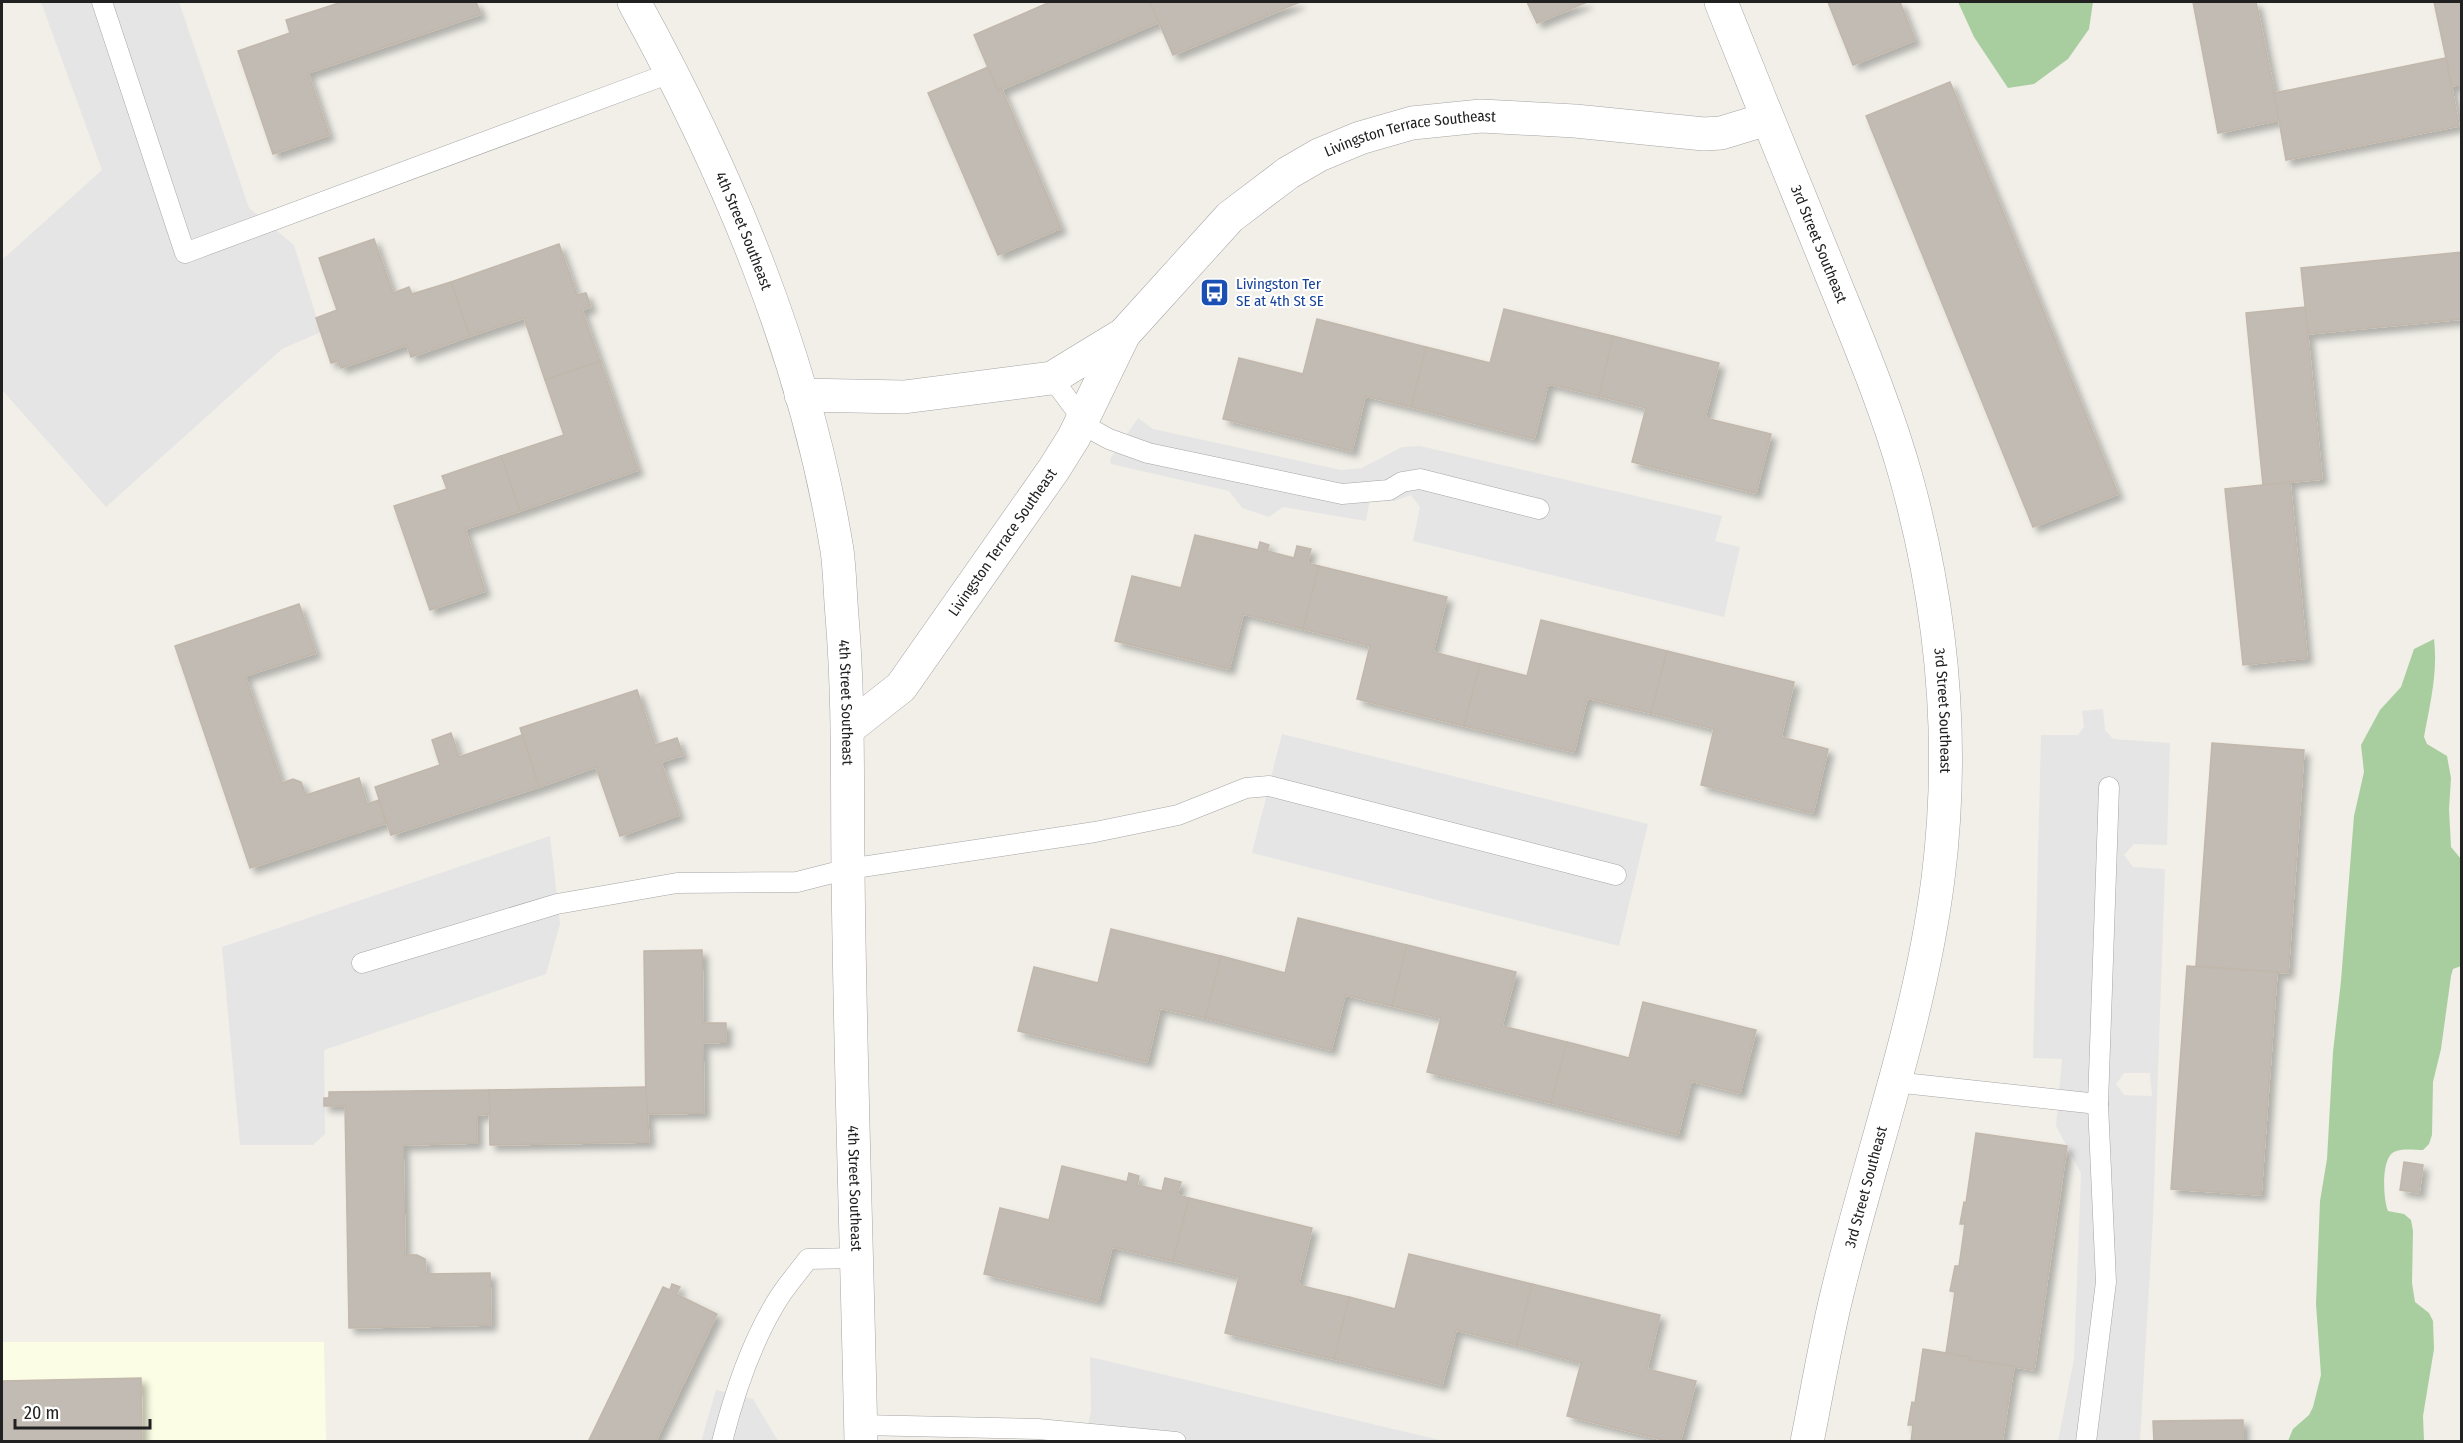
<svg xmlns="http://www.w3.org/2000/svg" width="2463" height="1443" font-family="'Fira Sans Condensed',sans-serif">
	<defs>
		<filter id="shadow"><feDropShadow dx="5.5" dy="5.5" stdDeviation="3" flood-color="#0004"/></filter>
	</defs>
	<rect width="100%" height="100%" fill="#f1efe8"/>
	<path fill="#fbfee4" d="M2 1342H324L326 1441H2Z"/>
	<g fill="#a8ce9f">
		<path d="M1958 2H2093L2089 29 2068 59 2034 84 2008 88 1974 37Z"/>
		<path d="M2434 639C2438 673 2430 704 2424 737L2427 744 2447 756 2451 778 2449 809 2451 847 2461 859V966L2453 969 2451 976 2441 1049 2433 1082 2432 1135 2429 1144 2423 1150C2415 1150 2402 1148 2394 1152 2381 1158 2383 1199 2388 1211L2404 1214 2411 1220 2413 1231 2412 1283 2415 1302 2429 1313 2433 1321 2434 1349 2423 1416 2424 1441H2288L2293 1429 2309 1415 2313 1407 2321 1375 2316 1304 2320 1201 2327 1159 2333 1052 2341 981 2354 816 2364 772 2361 745 2380 710 2401 687 2414 649Z"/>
	</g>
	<g fill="#e5e5e5" fill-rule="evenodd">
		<path d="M41 2H179L249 208 294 245 321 332 282 349 106 507 2 390V260L102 170Z"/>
		<path d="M1138 418 1153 429 1341 470 1362 468 1402 447 1420 446 1722 516 1715 541 1740 547 1724 617 1413 541 1420 507 1411 495 1394 501 1370 498 1366 521 1283 507 1269 517 1242 508 1229 491 1111 464 1110 459Z"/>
		<path d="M2103 709 2105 730 2113 739 2170 743 2167 845 2134 844 2124 855 2133 867 2165 869 2153 1218 2140 1441H2058L2074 1359 2081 1173 2056 1126 2062 1059 2033 1058 2041 735H2078L2084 727 2082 711ZM2124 1073H2150L2152 1096 2124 1095 2116 1084Z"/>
		<path d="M1282 734 1648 824 1619 946 1252 853Z"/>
		<path d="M550 836 560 924 546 974 324 1050 325 1134 313 1145H240L222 947Z"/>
		<path d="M1090 1357 1444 1441 1085 1442 1091 1410Z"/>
		<path d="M716 1390 753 1399 778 1441 701 1442Z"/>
	</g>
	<g fill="#c1bbb4" stroke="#c2b7ab" stroke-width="1.5" filter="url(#shadow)">
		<path d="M342 2H476L481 14 308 73 329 135 273 154 238 51 290 33 286 20Z"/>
		<path d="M1050 2H1150L1159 22 998 91 974 35Z"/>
		<path d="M1150 2H1300L1173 55Z"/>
		<path d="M1527 2H1587L1537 23Z"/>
		<path d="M1828 2H1900L1915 40 1853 65Z"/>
		<path d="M2193 2H2256L2280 120 2218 133Z"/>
		<path d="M2434 2H2462V84L2452 86Z"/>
		<path d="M2446 58 2459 126 2286 160 2274 93Z"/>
		<path d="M988 67 998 91 1002 90 1061 228 998 255 928 93Z"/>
		<path d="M1950 82 2118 494 2033 527 1866 116Z"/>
		<path d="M374 239 393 293 409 287 412 294 451 282 470 336 411 357 407 345 341 368 338 361 331 363 316 318 337 310 319 258Z"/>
		<path d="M559 244 577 295 586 293 591 307 582 310 600 361 545 380 524 318 470 336 451 282Z"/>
		<path d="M2462 252V319L2308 334 2301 268Z"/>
		<path d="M2305 307 2322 479 2263 485 2246 313Z"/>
		<path d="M1504 309 1613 336 1599 396 1548 384 1534 439 1411 407 1426 347 1490 363Z"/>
		<path d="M1317 319 1426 347 1411 407 1365 396 1352 451 1223 419 1239 358 1303 374Z"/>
		<path d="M1613 336 1719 363 1705 418 1771 434 1756 493 1632 462 1646 408 1599 396Z"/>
		<path d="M600 361 638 470 520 511 501 456 564 435 545 380Z"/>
		<path d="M501 456 520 511 465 529 485 591 430 610 394 506 447 489 442 476Z"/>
		<path d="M2290 482 2307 658 2243 665 2225 489Z"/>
		<path d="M1195 535 1258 550 1260 542 1269 545 1267 551 1294 558 1297 546 1311 549 1307 563 1319 566 1303 629 1243 614 1229 669 1115 641 1132 576 1181 588Z"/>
		<path d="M1319 566 1447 597 1433 652 1480 664 1464 726 1357 699 1370 646 1303 629Z"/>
		<path d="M299 604 316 653 245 676 282 783 293 779 301 782 306 795 359 778 367 804 379 800 386 823 250 868 175 646Z"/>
		<path d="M1541 620 1667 651 1651 713 1587 698 1574 752 1464 726 1480 664 1527 676Z"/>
		<path d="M1667 651 1794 682 1781 737 1828 749 1813 813 1701 785 1714 729 1651 713Z"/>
		<path d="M637 690 655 745 677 738 683 755 661 762 679 815 620 836 596 767 539 787 520 728Z"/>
		<path d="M451 733 459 757 522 735 539 787 391 835 375 787 440 765 432 740Z"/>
		<path d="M2212 743 2304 750 2288 973 2196 966Z"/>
		<path d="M1298 918 1407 945 1392 1006 1345 995 1331 1050 1205 1018 1221 956 1285 973Z"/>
		<path d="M1111 929 1221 956 1205 1018 1160 1008 1147 1062 1018 1031 1034 967 1098 983Z"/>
		<path d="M1407 945 1516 972 1502 1026 1567 1042 1551 1103 1427 1072 1441 1018 1392 1006Z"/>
		<path d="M702 950 703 1023H726V1042L703 1043 704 1113 646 1114 644 951Z"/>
		<path d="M2187 966 2277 972 2261 1195 2171 1189Z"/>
		<path d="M1643 1002 1756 1030 1740 1093 1691 1081 1678 1135 1551 1103 1567 1042 1629 1058Z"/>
		<path d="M646 1087 649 1142 490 1145 489 1090Z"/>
		<path d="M489 1090 490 1114 477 1115V1143L403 1145 405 1255H417L425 1259 426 1274 490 1273 491 1325 349 1328 345 1106H324V1098H329V1092Z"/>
		<path d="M1976 1133 2067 1146 2034 1370 1969 1360 1970 1357 1946 1353 1955 1292 1950 1291 1955 1266H1959L1965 1224H1960L1964 1202 1966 1203Z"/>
		<path d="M2404 1162 2423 1165 2419 1193 2400 1190Z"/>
		<path d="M1062 1166 1127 1182 1129 1173 1139 1176 1137 1185 1162 1191 1165 1178 1181 1182 1177 1195 1189 1198 1173 1261 1112 1247 1098 1301 984 1274 1000 1208 1049 1220Z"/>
		<path d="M1189 1198 1312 1228 1298 1285 1349 1297 1334 1359 1225 1333 1239 1277 1173 1261Z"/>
		<path d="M1409 1254 1532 1284 1517 1345 1456 1330 1442 1385 1334 1359 1349 1297 1395 1309Z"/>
		<path d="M672 1284 680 1287 676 1294 717 1314 655 1442H588L663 1287 670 1290Z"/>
		<path d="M1532 1284 1660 1315 1647 1369 1696 1381 1680 1442H1671L1567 1416 1581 1363 1517 1345Z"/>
		<path d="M1923 1349 1970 1357 1969 1360 2014 1366 2002 1442H1911L1913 1425H1908L1912 1402 1915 1403Z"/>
		<path d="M141 1378 142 1442H2V1381Z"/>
		<path d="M2243 1420V1442H2154L2153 1421Z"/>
	</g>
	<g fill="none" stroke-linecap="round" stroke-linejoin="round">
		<defs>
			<g id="service">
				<path d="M102 2 185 253 673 72"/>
				<path d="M1052 378 1089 428 1109 439 1148 453 1342 494 1389 490 1402 482 1420 479 1539 509"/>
				<path d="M362 963 557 904 677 883 797 882 848 869 1095 832 1178 815 1246 788 1269 786 1616 875"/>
				<path d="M1894 1082 2098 1104 2109 787"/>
				<path d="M861 1425 1038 1429 1176 1442"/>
				<path d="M722 1442C734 1394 750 1346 775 1304 784 1288 797 1274 808 1259L857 1258"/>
				<path d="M2086 1442 2106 1282 2098 1104"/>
			</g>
			<g id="minor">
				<path id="s1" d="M1721 2C1755 88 1790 173 1825 259 1854 331 1885 402 1906 477 1942 607 1955 744 1938 879 1920 1021 1870 1156 1837 1294 1825 1343 1817 1392 1807 1442"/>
				<path d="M801 395 904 397 1052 378 1124 334"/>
				<path id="s2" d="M849 728 901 687 1054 469 1074 437 1124 334 1230 217 1288 173 1319 155 1360 138 1412 123 1481 116 1575 121 1704 134 1721 133 1767 119"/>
			</g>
			<g id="tertiary">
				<path id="s3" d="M634 2C728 173 805 355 837 550 840 572 840 594 842 616 849 701 847 784 848 869 850 1060 857 1251 861 1442"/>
			</g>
		</defs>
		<use href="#service" stroke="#a5a5a5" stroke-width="21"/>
		<use href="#minor" stroke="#a5a5a5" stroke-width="34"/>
		<use href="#tertiary" stroke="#a5a5a5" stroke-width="34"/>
		<use href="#service" stroke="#fff" stroke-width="20"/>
		<use href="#minor" stroke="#fff" stroke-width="33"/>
		<use href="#tertiary" stroke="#fff" stroke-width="33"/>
	</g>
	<defs>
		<symbol id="bus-square" viewBox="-11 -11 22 22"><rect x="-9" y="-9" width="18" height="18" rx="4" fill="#1a4fb4" stroke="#fff"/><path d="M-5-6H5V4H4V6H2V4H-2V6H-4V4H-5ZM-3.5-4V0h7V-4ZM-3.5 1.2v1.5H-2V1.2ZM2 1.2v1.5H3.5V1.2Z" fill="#fff"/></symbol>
	</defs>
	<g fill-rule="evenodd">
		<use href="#bus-square" x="1198" y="276" width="33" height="33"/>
	</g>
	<g text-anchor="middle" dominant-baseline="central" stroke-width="4.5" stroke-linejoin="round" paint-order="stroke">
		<g font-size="15" fill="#212121" stroke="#fff">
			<text stroke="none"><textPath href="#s2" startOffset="846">Livingston Terrace Southeast</textPath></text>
			<text stroke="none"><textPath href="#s3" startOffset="254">4th Street Southeast</textPath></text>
			<text stroke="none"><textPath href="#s1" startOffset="261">3rd Street Southeast</textPath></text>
			<text stroke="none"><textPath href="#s2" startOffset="243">Livingston Terrace Southeast</textPath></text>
			<text stroke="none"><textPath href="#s3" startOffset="740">4th Street Southeast</textPath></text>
			<text stroke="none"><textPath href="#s1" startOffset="747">3rd Street Southeast</textPath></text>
			<text transform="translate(1866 1187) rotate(-75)">3rd Street Southeast</text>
			<text stroke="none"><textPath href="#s3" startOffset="1226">4th Street Southeast</textPath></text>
		</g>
		<g font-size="15" fill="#164399" stroke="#fff" text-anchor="start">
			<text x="1236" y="284">Livingston Ter<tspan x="1236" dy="17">SE at 4th St SE</tspan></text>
		</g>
	</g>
	<rect width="2463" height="1443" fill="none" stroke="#212121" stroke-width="6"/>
	<path d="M15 1419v9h135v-9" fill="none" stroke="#212121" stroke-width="3"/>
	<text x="24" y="1419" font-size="18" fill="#212121" stroke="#ffffff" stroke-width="4.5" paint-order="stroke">20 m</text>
</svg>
